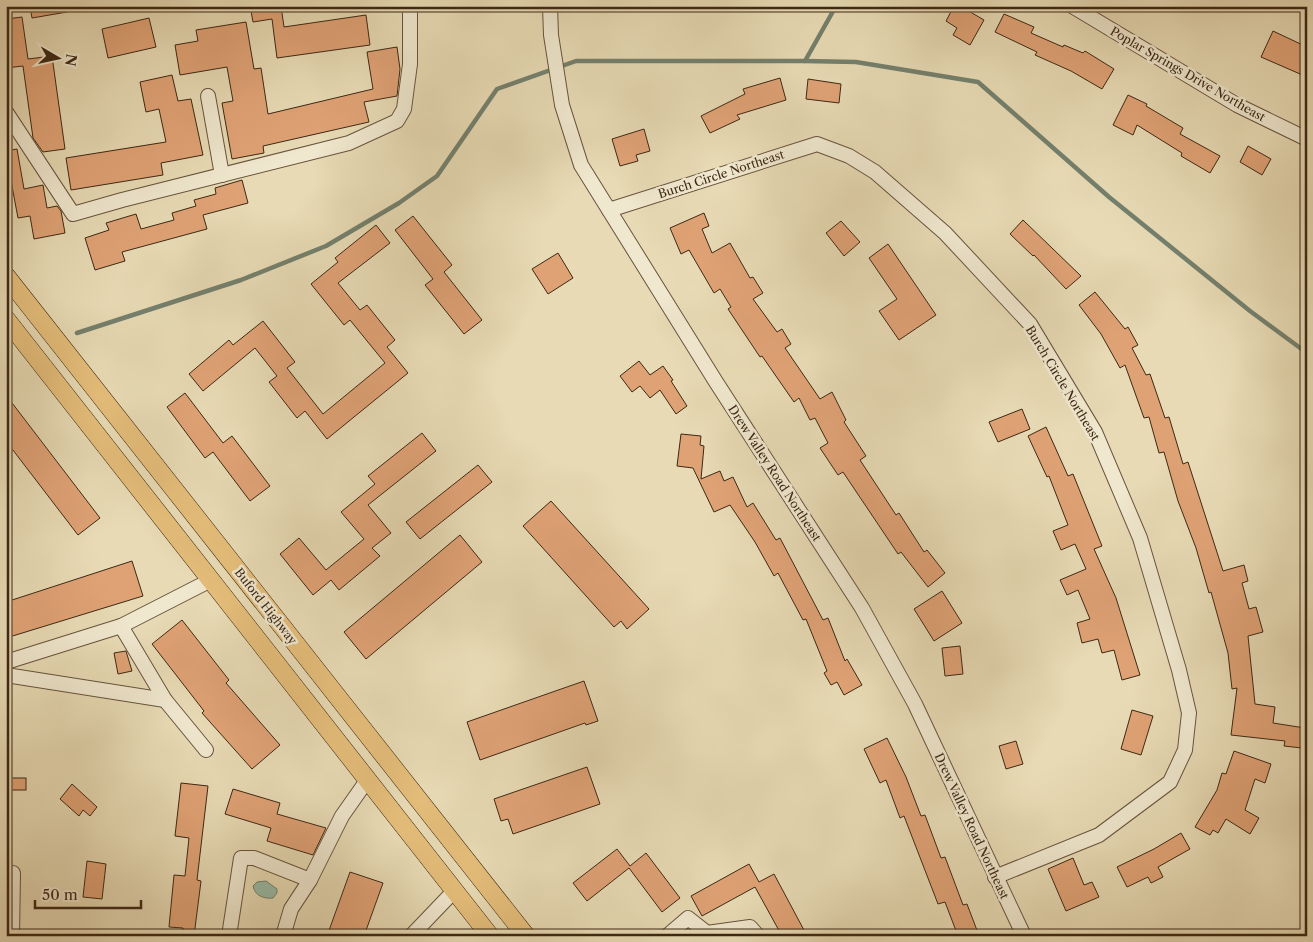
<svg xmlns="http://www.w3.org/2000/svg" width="1313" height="942" font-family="'Libre Caslon Text',serif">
	<rect width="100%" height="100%" fill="#e7dab4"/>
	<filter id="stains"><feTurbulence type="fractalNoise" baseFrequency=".004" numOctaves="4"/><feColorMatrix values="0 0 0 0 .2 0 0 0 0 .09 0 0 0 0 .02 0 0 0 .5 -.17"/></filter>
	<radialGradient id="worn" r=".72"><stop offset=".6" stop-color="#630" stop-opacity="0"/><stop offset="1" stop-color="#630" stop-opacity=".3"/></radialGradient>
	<path fill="#98bba7" stroke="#74806d" d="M266 881 277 889V893L273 898C264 899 255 896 253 886L257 882Z"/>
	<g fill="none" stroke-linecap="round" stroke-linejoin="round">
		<g stroke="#74806d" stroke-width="4.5">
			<path d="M805 61 836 6"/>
			<path d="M77 333 241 280 326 246 399 203 437 176 497 89 576 61H805L856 62 978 82 1109 197 1250 311 1307 353"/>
		</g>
	</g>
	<g fill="#dfa275" stroke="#3d2815">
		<path d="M30 6H66L67 12 32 18Z"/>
		<path d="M250 6H281L284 27 366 15 370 45 277 58 272 19 253 22Z"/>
		<path d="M954 6H960L984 20 970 45 953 35 957 28 946 21Z"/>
		<path d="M1004 14 1034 27 1031 33 1063 47 1064 45 1083 53 1085 51 1114 69 1102 89 1071 71 1035 55 1037 52 995 32Z"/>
		<path d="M22 17 28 59 52 56 65 149 43 152 33 138 23 66 6 68V19Z"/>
		<path d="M149 18 156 47 108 58 102 29Z"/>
		<path d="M246 22 254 69 261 68 268 114 373 89 367 52 397 47 400 69 397 96 364 102 369 122 263 146 264 153 232 159 222 103 233 101 227 67 180 75 175 45 198 41 196 30Z"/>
		<path d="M1273 31 1307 47V77L1261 57Z"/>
		<path d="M172 75 178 101 191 99 203 155 161 163 163 175 71 190 66 158 166 142 159 109 146 112 140 82Z"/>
		<path d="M780 78 786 100 737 115 740 119 710 133 701 116 745 94 743 89Z"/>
		<path d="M808 79 841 84 839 103 806 99Z"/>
		<path d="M1128 95 1147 104 1146 106 1183 128 1180 134 1220 156 1210 173 1181 156 1182 153 1137 125 1133 135 1113 125Z"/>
		<path d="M644 129 650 151 636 155 638 161 620 166 612 139Z"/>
		<path d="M1248 146 1271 159 1262 175 1240 162Z"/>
		<path d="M17 149 24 189 43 185 47 208 57 206 61 211 65 233 34 239 30 216 18 218 11 181 6 182V151Z"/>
		<path d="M242 180 248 203 203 215 207 229 122 252 125 261 95 270 85 238 109 230 106 223 136 214 141 229 174 220 172 213 196 206 194 200 216 194 215 188Z"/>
		<path d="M704 213 709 226 702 229 712 253 730 243 750 278 753 277 763 293 753 299 777 332 782 329 791 344 785 348 820 399 832 392 846 420 844 422 866 456 860 460 896 515 899 513 924 552 927 550 945 573 928 587 901 552 898 554 843 472 838 475 820 448 828 443 815 418 810 420 799 398 794 402 762 356 760 357 728 309 731 307 720 289 714 293 689 250 681 254 670 228Z"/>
		<path d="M413 216 452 265 444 272 482 320 464 334 425 285 433 279 395 230Z"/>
		<path d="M1023 220 1081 276 1066 289 1034 255 1033 256 1010 234Z"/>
		<path d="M841 221 860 242 844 256 826 233Z"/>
		<path d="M376 225 390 243 338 283 360 310 367 305 395 340 387 347 408 373 327 439 305 411 297 418 269 382 277 376 255 348 203 391 189 374 229 340 233 345 263 321 295 362 287 368 323 414 385 363 350 320 344 325 311 284 338 262 335 258Z"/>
		<path d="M888 244 936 315 899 340 879 311 897 299 869 258Z"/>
		<path d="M558 253 573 278 548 294 532 269Z"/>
		<path d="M1095 292 1125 329 1128 327 1138 345 1132 348 1146 375 1150 374 1165 418 1169 417 1183 464 1188 462 1223 571 1244 565 1248 581 1242 583 1249 609 1256 607 1263 632 1248 636 1255 704 1275 707 1273 723 1305 728 1302 748 1284 746 1285 741 1231 735 1237 688 1232 689 1228 653 1211 592 1209 593 1196 548 1178 501 1164 452 1159 453 1149 417 1144 418 1125 365 1120 368 1101 334 1079 305Z"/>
		<path d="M639 361 650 375 663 366 673 380 671 381 687 406 676 414 660 390 650 398 640 386 632 392 620 376Z"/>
		<path d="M185 393 223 443 232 436 270 486 250 501 213 452 205 458 167 407Z"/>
		<path d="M6 395 100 518 78 535 6 441Z"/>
		<path d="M1022 409 1030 429 998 442 989 422Z"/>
		<path d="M1046 427 1068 476 1073 474 1102 546 1094 549 1116 598 1140 675 1122 680 1114 650 1102 653 1098 639 1082 643 1077 623 1090 619 1078 590 1067 595 1060 580 1086 569 1075 544 1061 550 1053 531 1068 525 1049 476 1047 477 1028 436Z"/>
		<path d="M422 433 436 451 368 505 391 533 372 548 380 556 339 590 331 580 313 595 280 554 299 538 326 570 364 539 341 512 375 484 368 476Z"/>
		<path d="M681 434 701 436 700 445 704 446 701 479 720 471 724 481 733 477 747 507 753 503 776 540 780 538 823 620 828 618 845 661 847 659 862 685 844 695 837 682 831 685 824 673 827 671 806 619 803 620 778 573 774 576 755 542 730 505 714 512 693 468 677 466Z"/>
		<path d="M478 465 492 482 420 539 406 522Z"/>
		<path d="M551 501 649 609 627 629 621 621 614 627 523 526Z"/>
		<path d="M460 535 482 562 366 659 344 632Z"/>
		<path d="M132 561 143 596 6 638V602Z"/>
		<path d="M942 591 962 623 934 641 914 609Z"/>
		<path d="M182 620 229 680 226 683 280 745 252 769 202 713 204 711 152 644Z"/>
		<path d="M960 646 963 674 945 676 942 648Z"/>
		<path d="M126 651 132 671 118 674 114 653Z"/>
		<path d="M584 681 598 721 586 725 585 723 480 760 467 722Z"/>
		<path d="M1132 710 1153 716 1141 755 1121 749Z"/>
		<path d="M887 738 906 777 921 816 925 815 941 858 945 857 963 905 967 904 978 933 971 936H958L945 902 938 904 904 816 900 818 886 780 880 783 864 749Z"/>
		<path d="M1016 741 1023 764 1006 769 999 746Z"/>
		<path d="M1234 751 1271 764 1265 783 1255 779 1245 810 1259 818 1250 834 1226 819 1218 833 1213 830 1210 835 1195 827 1217 790 1222 773 1226 774Z"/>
		<path d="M587 767 600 804 513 834 508 819 501 821 494 799Z"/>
		<rect x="6" y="778" width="20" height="12"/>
		<path d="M181 783 208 786 197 880 201 881 194 936H182L183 928 169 927 174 875 185 876 189 838 175 836Z"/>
		<path d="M72 784 97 807 90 816 83 810 79 816 60 799Z"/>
		<path d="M233 789 280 803 277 814 326 828 313 855 267 841 271 828 225 814Z"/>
		<path d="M1181 833 1190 849 1158 867 1163 877 1151 883 1148 877 1127 887 1117 867 1154 849Z"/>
		<path d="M617 849 630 866 646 853 680 898 662 912 629 868 587 901 573 883Z"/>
		<path d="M1073 858 1084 885 1092 882 1099 897 1066 911 1048 869Z"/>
		<path d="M87 861 106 864 102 899 83 897Z"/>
		<path d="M749 864 759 882 774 874 805 932 798 936H782L755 887 702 916 691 896Z"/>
		<path d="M350 872 383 883 364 936H327Z"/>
	</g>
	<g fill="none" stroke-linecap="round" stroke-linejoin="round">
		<defs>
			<g id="minor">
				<path d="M550 6 551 35 562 105 581 165 716 382 862 608 915 704 1024 936"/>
				<path d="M1072 6 1237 105 1307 139"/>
				<path d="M208 96 222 175"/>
				<path d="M6 112 73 214 122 200 349 143 397 121 404 109 410 64V6"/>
				<path d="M609 210 817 144 849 156 875 172 945 233 1030 324 1095 432 1140 538 1179 670 1189 713 1185 750 1170 782 1099 835 995 877"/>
				<path d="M121 626 165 700 206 750"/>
				<path d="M6 662 121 626 211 580"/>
				<path d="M6 675 165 700"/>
				<path d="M12 936 13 873"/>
				<path d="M229 936 241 858H254L310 880"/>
				<path d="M283 936 291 909 310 880 342 816 368 779"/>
				<path d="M411 936 455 890"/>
				<path d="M667 936 688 918 707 933 750 927 758 936"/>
			</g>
			<g id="major">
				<path d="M6 276 526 936"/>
				<path d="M6 319 490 936"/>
			</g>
		</defs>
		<use href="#minor" stroke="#68543d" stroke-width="16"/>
		<use href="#major" stroke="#3d2815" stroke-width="19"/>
		<use href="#minor" stroke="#efe7ce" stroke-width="14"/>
		<use href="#major" stroke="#e4bd7a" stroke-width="18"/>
	</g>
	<g text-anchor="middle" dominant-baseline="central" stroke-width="5" stroke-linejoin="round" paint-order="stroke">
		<g font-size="12" fill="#3d2815" stroke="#efe7ce">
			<text transform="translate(1188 74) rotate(30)">Poplar Springs Drive Northeast</text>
			<text transform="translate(721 174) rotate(-18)">Burch Circle Northeast</text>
			<text transform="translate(1063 383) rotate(59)">Burch Circle Northeast</text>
			<text transform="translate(775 473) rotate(57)">Drew Valley Road Northeast</text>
			<text transform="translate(266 606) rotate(52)">Buford Highway</text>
			<text transform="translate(972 826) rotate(65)">Drew Valley Road Northeast</text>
		</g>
	</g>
	<rect width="1313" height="942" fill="none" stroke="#e7dab4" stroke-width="25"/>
	<rect x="8" y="8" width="1298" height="927" fill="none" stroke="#3d2815" stroke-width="2.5"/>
	<rect x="12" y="12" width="1288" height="917" fill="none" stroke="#3d2815"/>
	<g transform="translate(58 58) rotate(99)" stroke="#efe7ce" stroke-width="4" paint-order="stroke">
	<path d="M0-4L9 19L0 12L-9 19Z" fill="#3d2815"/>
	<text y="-8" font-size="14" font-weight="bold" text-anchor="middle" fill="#3d2815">N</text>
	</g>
	<path d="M35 900v8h106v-8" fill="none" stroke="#3d2815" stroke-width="2.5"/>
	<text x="42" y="900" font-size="15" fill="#3d2815" stroke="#efe7ce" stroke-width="4" paint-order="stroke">50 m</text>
	<rect width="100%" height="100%" filter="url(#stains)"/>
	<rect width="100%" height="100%" fill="url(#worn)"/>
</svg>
